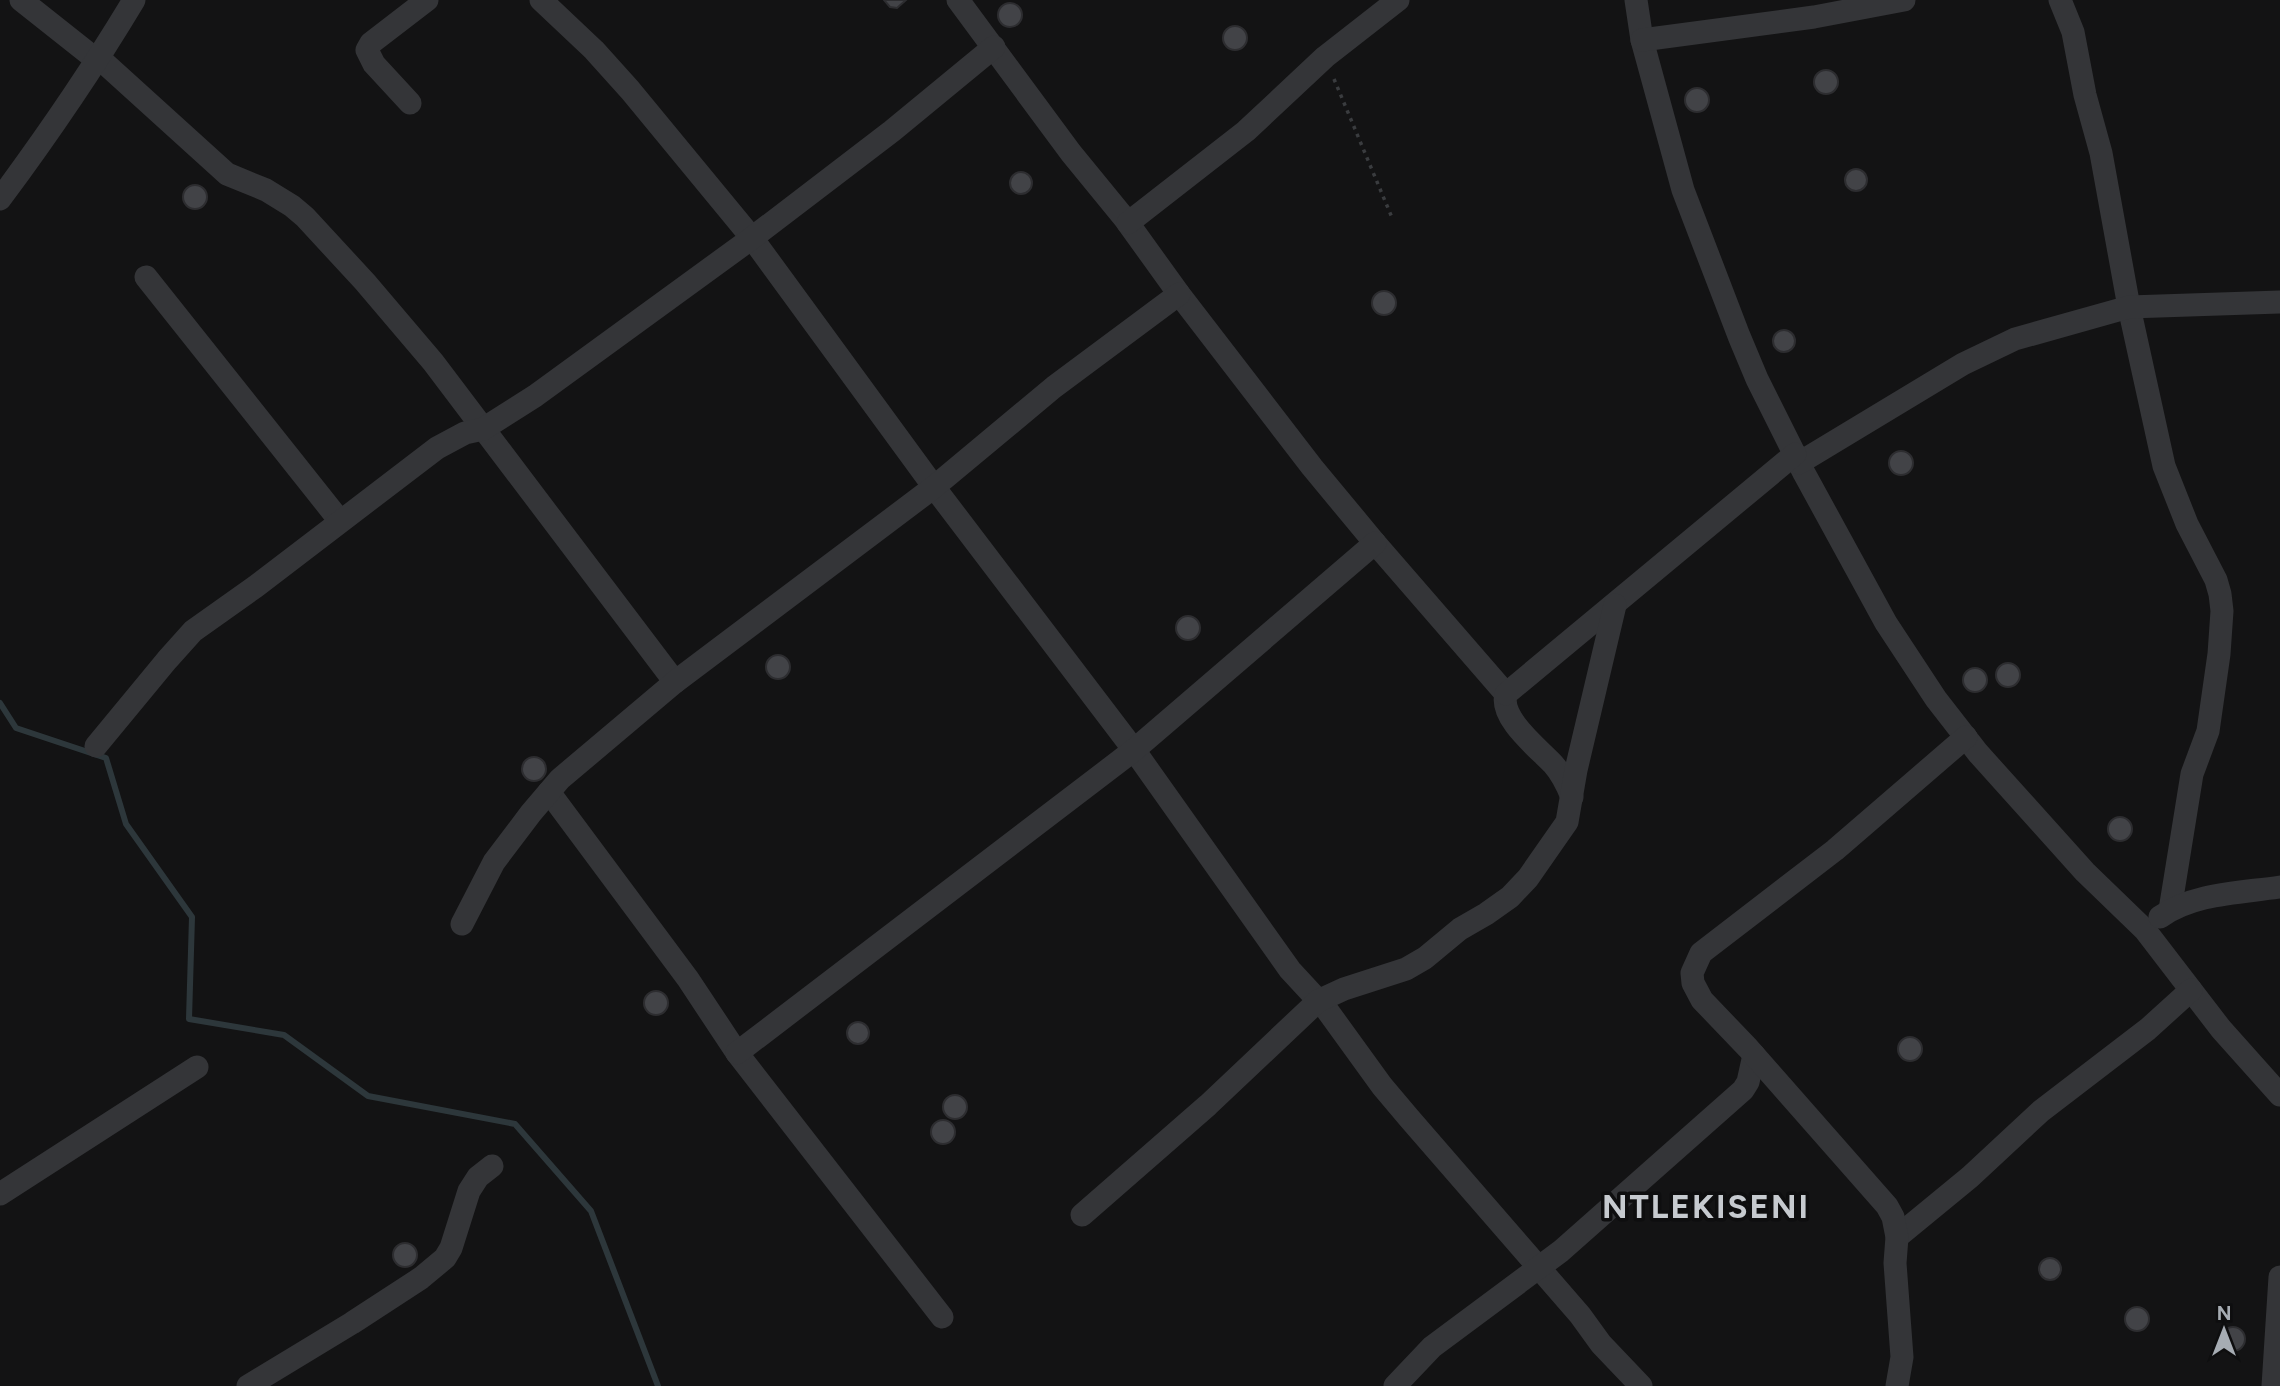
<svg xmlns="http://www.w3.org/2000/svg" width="2280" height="1386" font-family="Figtree,sans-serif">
	<rect width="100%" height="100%" fill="#131314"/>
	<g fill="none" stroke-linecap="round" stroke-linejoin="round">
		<path stroke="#2d373b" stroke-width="6" d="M0 703 16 728 106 758 126 824 192 917 189 1019 284 1035 368 1096 515 1124 591 1211 658 1386"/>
	</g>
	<g fill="#424347" stroke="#2d2d30" stroke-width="2">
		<path d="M884 0H906L897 8 890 7Z"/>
		<circle cx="1010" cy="15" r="12"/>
		<circle cx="1235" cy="38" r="12"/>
		<circle cx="1826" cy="82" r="12"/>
		<circle cx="1697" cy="100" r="12"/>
		<circle cx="1856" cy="180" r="11"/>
		<circle cx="1021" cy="183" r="11"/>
		<circle cx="195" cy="197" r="12"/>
		<circle cx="1384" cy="303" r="12"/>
		<circle cx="1784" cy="341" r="11"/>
		<circle cx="1901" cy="463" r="12"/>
		<circle cx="1188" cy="628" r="12"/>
		<circle cx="778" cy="667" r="12"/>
		<circle cx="2008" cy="675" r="12"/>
		<circle cx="1975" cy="680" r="12"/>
		<circle cx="534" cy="769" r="12"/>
		<circle cx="2120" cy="829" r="12"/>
		<circle cx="656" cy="1003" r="12"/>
		<circle cx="858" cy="1033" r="11"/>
		<circle cx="1910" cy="1049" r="12"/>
		<circle cx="955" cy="1107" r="12"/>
		<circle cx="943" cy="1132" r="12"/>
		<circle cx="405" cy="1255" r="12"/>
		<circle cx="2050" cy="1269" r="11"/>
		<circle cx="2137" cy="1319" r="12"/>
		<circle cx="2233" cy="1339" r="12"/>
	</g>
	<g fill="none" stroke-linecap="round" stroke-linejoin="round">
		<path stroke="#3a3c3f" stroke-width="3.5" stroke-dasharray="3.5 5" stroke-linecap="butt" d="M1334 79 1393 220"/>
		<g stroke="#343538" stroke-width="23">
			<path d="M21 0 98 61"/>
			<path d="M541 0 594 50 630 90 752 238 934 487 1134 750 1290 970 1327 1010 1382 1086 1409 1118 1580 1315 1601 1344 1641 1386"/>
			<path d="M958 0 1071 153 1125 219 1179 294 1312 467 1375 543 1506 694C1499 718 1538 748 1553 764 1562 774 1567 785 1572 797"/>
			<path d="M1636 0 1642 40 1683 190 1739 336 1757 379 1804 473 1886 623 1936 699 1978 753 2085 872 2145 930 2221 1029 2280 1095"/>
			<path d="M2060 0 2073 32 2085 95 2101 153 2129 307 2164 466 2187 524 2216 580 2220 594 2222 611 2219 654 2208 731 2192 774 2170 910"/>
			<path d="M1642 40 1814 17 1904 0"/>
			<path d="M99 58 227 174 266 190 292 206 305 217 365 282 433 362 675 682"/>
			<path d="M410 103 374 64 367 50 371 43 427 0"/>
			<path d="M0 199C49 133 92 70 134 0"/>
			<path d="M1128 223 1246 131 1325 57 1398 0"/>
			<path d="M146 277 340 521"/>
			<path d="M1799 463 1963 364 2015 339 2129 307 2280 302"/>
			<path d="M1506 694 1795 454"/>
			<path d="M96 746 167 660 193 631 255 587 437 448 465 433 483 429 535 396 752 238 892 131 994 47"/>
			<path d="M549 792 688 979 737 1053 942 1317"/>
			<path d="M2160 917C2194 893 2240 893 2280 887"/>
			<path d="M462 924 494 862 531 813 560 779 675 682 934 487 1054 387 1179 294"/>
			<path d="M737 1053 1134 750 1375 543"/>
			<path d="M0 1194 197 1067"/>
			<path d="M1082 1215 1208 1105 1318 1001 1344 989 1406 969 1425 958 1460 929 1486 914 1510 897 1528 878 1567 822 1576 770 1615 605"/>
			<path d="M1897 1237 1970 1177 2041 1111 2148 1029 2191 990"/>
			<path d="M248 1386 352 1323 421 1278 445 1258 451 1248 469 1191 478 1177 492 1166"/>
			<path d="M1395 1386 1432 1347 1561 1251 1743 1090 1748 1082 1754 1055"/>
			<path d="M1897 1386 1902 1357 1895 1263 1897 1237 1893 1217 1887 1206 1748 1048 1702 1000 1693 983 1692 973 1701 953 1835 850 1966 737"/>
			<path d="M2273 1386 2280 1277"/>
		</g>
	</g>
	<g text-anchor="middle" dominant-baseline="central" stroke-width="7" stroke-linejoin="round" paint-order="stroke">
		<g font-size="33" font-weight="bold" letter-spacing="2" fill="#c6cacf" stroke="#0e0e0f">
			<text x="1706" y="1206">NTLEKISENI</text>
		</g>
	</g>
	<g transform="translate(2224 1330)" stroke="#0e0e0f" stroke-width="5" paint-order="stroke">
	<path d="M0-5L12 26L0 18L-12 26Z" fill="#a6acb3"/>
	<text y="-10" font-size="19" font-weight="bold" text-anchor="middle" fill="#a6acb3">N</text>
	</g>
</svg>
